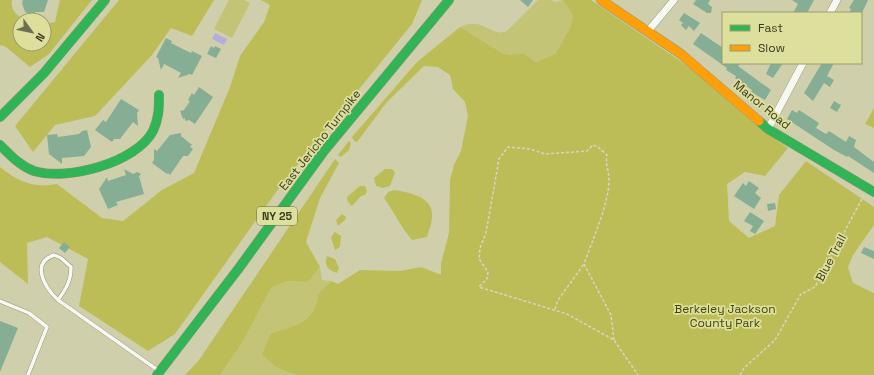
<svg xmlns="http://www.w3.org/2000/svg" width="874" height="375" font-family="'Space Grotesk',sans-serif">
	<rect width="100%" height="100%" fill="#cfd0ab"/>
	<g fill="#c4c476">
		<path d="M229 0H244L250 3 232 38 214 29Z"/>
		<path d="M538 0H552L554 2 563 0 573 16 570 28 555 54 536 62 523 53 508 55 502 53 460 27C483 16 491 38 507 31Z"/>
		<path d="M320 267 322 280 331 281 318 294C316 322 295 326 271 333L291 374 296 375H220L242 343 271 288 287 281 308 282Z"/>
	</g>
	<g fill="#bdbd57">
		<path d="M0 0H12C10 10 17 16 25 20H20V44H44V24L55 22 60 0H92L49 54 30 67 6 47 0 45Z"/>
		<path d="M119 0H214L192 36 171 28 152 55 95 116 55 125 33 152 15 126Z"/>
		<path d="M261 0H422L412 24 279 188 175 334 148 351 79 306 88 259 47 237 27 243 28 284 0 262V167C19 182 32 188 57 184L102 218 123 221 162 190 194 173 230 87 240 56 264 22 270 5Z"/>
		<path d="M563 0H591L689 67 757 126 788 148 765 176 745 172 727 184 729 221 749 238 775 226 779 195 806 161 874 207V225L853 255 848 267 853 283 874 293V375H296L276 367 262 354 271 333C295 326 316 322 318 294L331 281 338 284 360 270 400 271 421 267 439 274H441V263L449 233 450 180 454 165 461 151 468 116 465 102 453 89 450 75 438 67 424 66 387 102 357 142 354 141 352 137 417 62 460 27 502 53 508 55 523 53 536 62 555 54 570 28 573 16Z"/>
		<path d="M874 108V128L865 124Z"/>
		<path d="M349 141 351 143 349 150 341 157 338 155Z"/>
		<path d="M335 159 339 163 320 198 306 242 320 267 308 282 287 281 271 288 242 343 220 375H185L199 360Z"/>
		<path d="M385 169H392L395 172 390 186 383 188 376 186 374 178Z"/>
		<path d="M360 186H365L367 191 365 195 361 196 352 206 348 202 347 197Z"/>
		<path d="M394 190C407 192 431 196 432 213 433 220 429 230 427 237L412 240C401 227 394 212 384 198L388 192Z"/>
		<path d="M342 214 346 217 345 220 338 226 336 220Z"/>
		<path d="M335 232 341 236 340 247 335 250 331 237Z"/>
		<path d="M327 256 335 259 339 268 337 273C329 271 323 265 327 256Z"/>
	</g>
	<path fill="#b5adde" d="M215 33 227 39 224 45 212 39Z"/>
	<g fill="#86ae94">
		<path d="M23 0H48L44 12H35L34 15 25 12 22 3Z"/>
		<path d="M520 0H533L528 7Z"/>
		<path d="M696 0H710L708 4 712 7 711 13H707L693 4Z"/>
		<path d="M792 0H814L807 13H793L798 4Z"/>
		<path d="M854 0H868L862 13H849L851 9 849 8Z"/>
		<path d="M684 13 700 23 694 31 689 26 686 30 681 25 683 23 679 20Z"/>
		<path d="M701 33 723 48V63H740L738 66 771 90 765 100 751 92 752 90 735 78 736 76 726 70 727 68 693 44Z"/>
		<path d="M166 38 172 41 171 43 191 53 192 51 202 56 192 75 190 74 178 78 181 73 164 64 161 70 158 58 156 57Z"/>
		<path d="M211 46 214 48 215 46 221 49 216 58 207 54Z"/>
		<path d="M771 63H783L773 78 766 74Z"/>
		<path d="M822 63H834L827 76 834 80 830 87 824 83 813 101 804 93Z"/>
		<path d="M199 87 213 97 195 124 189 120 185 121V118L183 119 180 111 184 110 190 101 188 100 192 93 194 95Z"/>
		<path d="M121 99 139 110 137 113 138 126 133 122 120 139H114L112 142 95 130 103 120 106 122Z"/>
		<path d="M834 101 841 105 837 112 830 108Z"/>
		<path d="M792 110 797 113 799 110 819 123 816 128 826 134 829 131 846 142 849 136 856 140 854 147 874 162V173L848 156 847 157 834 150 787 119Z"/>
		<path d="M87 130 91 147 84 156 62 158V164L49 154 47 135 57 134 58 137 79 134 82 131Z"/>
		<path d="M181 133V136L192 145 190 147 193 149 188 156H183L170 175 168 173 167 174 152 163 154 160V149L157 151 170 135Z"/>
		<path d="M124 169 133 174 137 172 141 174 139 176 144 194 116 202 118 205 108 209 99 189 107 177 108 181 126 175Z"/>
		<path d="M749 181 759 188 755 193 761 198 754 209 734 196 743 183 746 186Z"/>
		<path d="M775 203 776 209 768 211 767 204Z"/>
		<path d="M750 212 764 221 755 234 750 231 753 226 744 221Z"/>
		<path d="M64 242 70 247 65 253 59 248Z"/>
		<path d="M864 247 874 251V259L861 253Z"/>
		<path d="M0 321 18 328 0 372Z"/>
	</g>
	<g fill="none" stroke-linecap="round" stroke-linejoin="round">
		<defs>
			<g id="lane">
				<path d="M58 300C66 289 71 281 71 267L61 258 54 255C30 263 45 288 58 300L159 371"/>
				<path d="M0 301 29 313 47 327 28 375"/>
			</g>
			<g id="street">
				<path d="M830 13 837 0"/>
				<path d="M648 31 674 0"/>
				<path d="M768 129 803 63"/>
			</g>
			<g id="fast">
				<path d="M0 117 44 73 105 0"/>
				<path d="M759 121 768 129 874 192"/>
				<path d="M0 145C10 155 20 166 34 171 67 181 136 163 153 131 159 118 159 108 159 95"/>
				<path d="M157 375 239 268 324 151 449 0"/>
			</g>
			<path id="slow" d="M601 0 681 54 759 121"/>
		</defs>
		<use href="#lane" stroke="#949577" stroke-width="4.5"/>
		<use href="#street" stroke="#949577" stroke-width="8"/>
		<use href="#fast" stroke="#949577" stroke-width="10"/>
		<use href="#slow" stroke="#949577" stroke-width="10"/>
		<g stroke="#d5d6ca" stroke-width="1.5" stroke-dasharray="3 2" stroke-linecap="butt">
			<path d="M555 309 558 300 584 264"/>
			<path d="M614 340 611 315 584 264C592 241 609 204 609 180 609 171 605 165 607 155L598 147 593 145 587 151 545 154 530 149 508 147 499 159 486 233 480 248 479 259 488 272 487 279 479 287 567 314 614 340 638 375"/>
			<path d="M740 375 744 368 775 340 801 294 815 287 864 195"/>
		</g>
		<use href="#lane" stroke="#f8f8f2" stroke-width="3.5"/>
		<use href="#street" stroke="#f8f8f2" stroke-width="7"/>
		<use href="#fast" stroke="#30b455" stroke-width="9"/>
		<use href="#slow" stroke="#ff9f0a" stroke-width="9"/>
	</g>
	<g text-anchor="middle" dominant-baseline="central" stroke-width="3.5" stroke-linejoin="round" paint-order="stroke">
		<rect fill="#dddf9c" stroke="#6b6c45" stroke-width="1" x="257" y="207" width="40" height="18" rx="3"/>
		<g font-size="11" font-weight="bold" fill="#3a3b20">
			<text x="277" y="216">NY 25</text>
		</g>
		<g font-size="12" fill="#3a3b20" stroke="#dddf9c">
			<text transform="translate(762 105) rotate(39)">Manor Road</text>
			<text transform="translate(320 140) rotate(-52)">East Jericho Turnpike</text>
			<text transform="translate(831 258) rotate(-62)">Blue Trail</text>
		</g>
		<g font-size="12" fill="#44440c" stroke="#dddf9c">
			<text x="725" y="309">Berkeley Jackson<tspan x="725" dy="14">County Park</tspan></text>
		</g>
	</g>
	<rect x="722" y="12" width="140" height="52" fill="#dddf9c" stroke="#9c9d6a"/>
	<rect x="730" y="25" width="20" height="6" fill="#30b455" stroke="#9c9d6a"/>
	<text x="758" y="32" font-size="12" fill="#3a3b20">Fast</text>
	<rect x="730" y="45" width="20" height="6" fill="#ff9f0a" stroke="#9c9d6a"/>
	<text x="758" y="52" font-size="12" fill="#3a3b20">Slow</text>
	<g transform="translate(32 32) rotate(123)"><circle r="19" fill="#dddf9c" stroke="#9c9d6a"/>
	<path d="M0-3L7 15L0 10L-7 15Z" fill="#6e6f51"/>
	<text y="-6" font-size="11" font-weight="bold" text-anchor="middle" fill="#3a3b20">N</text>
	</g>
</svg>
